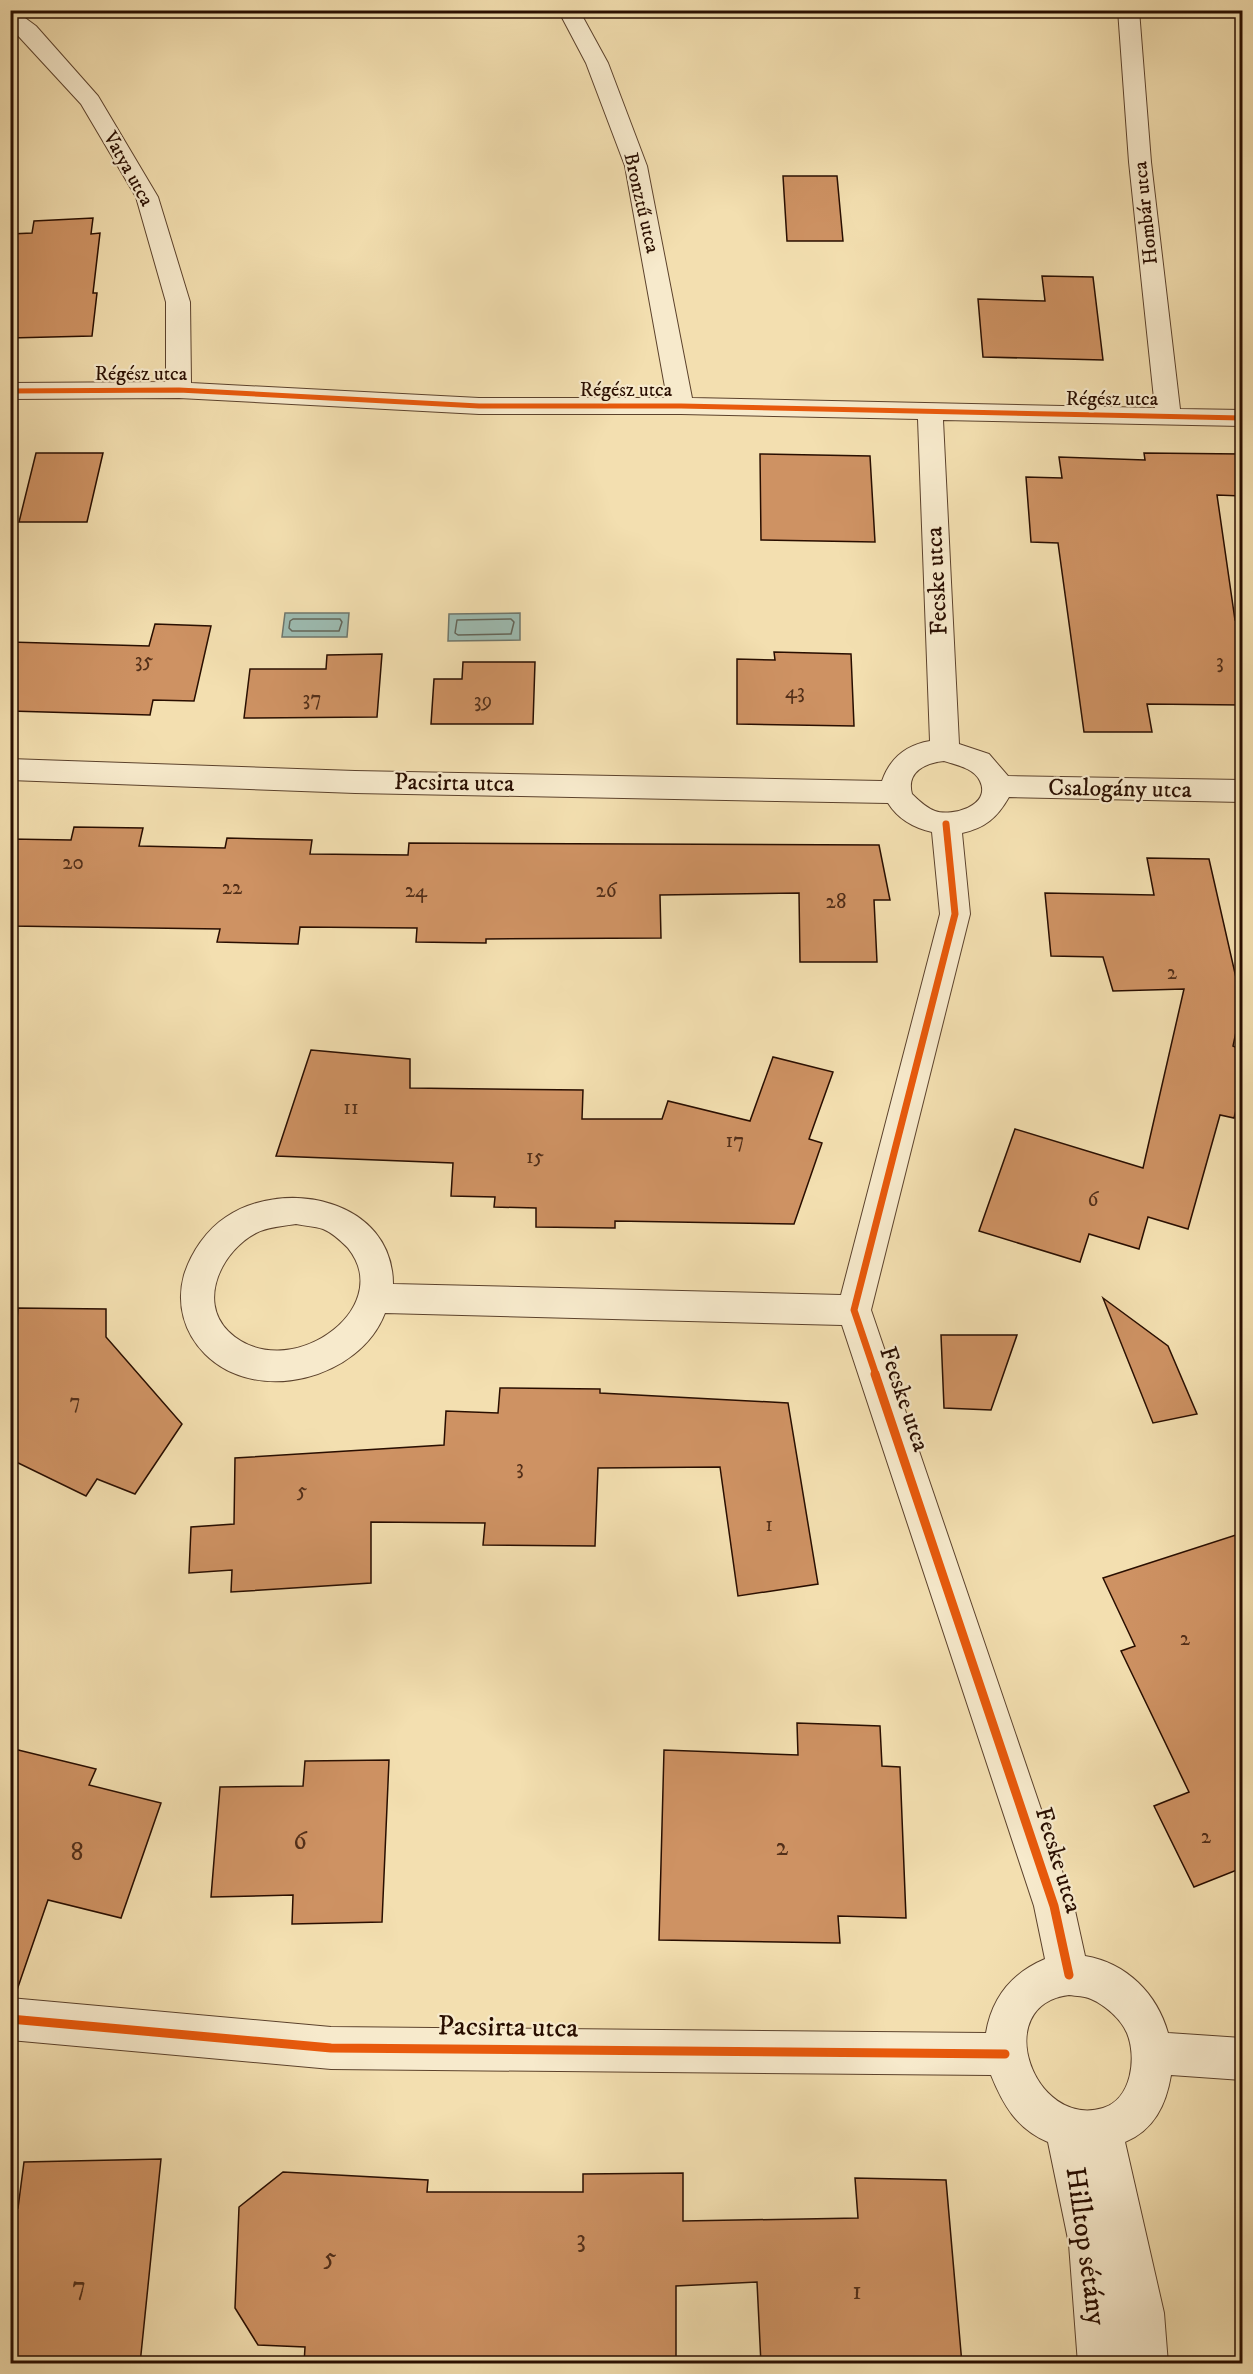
<svg xmlns="http://www.w3.org/2000/svg" width="1253" height="2374" font-family="'IM FELL DW Pica',serif">
	<rect width="100%" height="100%" fill="#f3dfb0"/>
	<filter id="stains"><feTurbulence type="fractalNoise" baseFrequency=".00333" numOctaves="4"/><feColorMatrix values="0 0 0 0 .2 0 0 0 0 .09 0 0 0 0 .02 0 0 0 .5 -.17"/></filter>
	<radialGradient id="worn" r=".72"><stop offset=".6" stop-color="#630" stop-opacity="0"/><stop offset="1" stop-color="#630" stop-opacity=".3"/></radialGradient>
	<g fill="#9dbcb2" stroke="#6f766b" stroke-width="1.5">
		<path d="M285 613H349L347 637H282Z"/>
		<path d="M520 613V640L448 641 449 614Z"/>
	</g>
	<g fill="none" stroke-linecap="round" stroke-linejoin="round">
		<g stroke="#636559" stroke-width="1.5">
			<path d="M293 619H340L342 622 339 631H292L289 628 290 621Z"/>
			<path d="M511 619 514 622 511 634 458 635 455 633 457 620Z"/>
		</g>
	</g>
	<g fill="#ce9263" stroke="#290e00" stroke-width="1.5">
		<path d="M783 176H837L843 241H787Z"/>
		<path d="M93 218 91 234 100 233 93 293H97L92 336 10 338V234L32 233 34 221Z"/>
		<path d="M1042 276 1093 277 1103 360 983 357 978 299 1045 301Z"/>
		<path d="M36 453H103L87 522H19Z"/>
		<path d="M1144 453 1242 454V496L1217 495 1235 620H1242V705L1147 704 1152 732H1084L1058 543 1031 542 1026 477 1062 478 1059 457 1145 460Z"/>
		<path d="M760 454 870 456 875 542 761 540Z"/>
		<path d="M155 624 211 626 194 701 153 700 150 715 10 711V642L149 646Z"/>
		<path d="M774 652 851 654 854 726 737 724V659L775 660Z"/>
		<path d="M382 654 377 717 244 718 250 669H326L327 655Z"/>
		<path d="M463 662H535L533 724H431L434 679H462Z"/>
		<path d="M74 827 143 828 139 846 225 848 227 838 312 840 310 854 408 855 409 843 879 845 890 900H874L877 962H800L799 893 660 895 661 938 486 939V943L416 942 417 928 300 927 298 944 217 942 220 929 10 926V839L71 840Z"/>
		<path d="M1147 858 1209 859 1242 1004 1233 1046 1242 1050V1087L1234 1118 1220 1115 1188 1229 1148 1217 1139 1249 1089 1234 1080 1262 979 1231 1015 1129 1143 1168 1184 989 1113 991 1103 957 1051 956 1045 893 1154 895Z"/>
		<path d="M311 1050 410 1059V1088L583 1090 582 1119H662L668 1101 750 1121 773 1057 833 1072 809 1139 822 1143 794 1224 615 1221V1228L536 1227V1208L494 1207 495 1197 451 1196 453 1163 276 1156Z"/>
		<path d="M1103 1298 1168 1346 1197 1414 1153 1423Z"/>
		<path d="M18 1308 106 1309V1337L182 1424 135 1494 97 1479 86 1496 10 1459V1403Z"/>
		<path d="M941 1335H1017L991 1410 944 1408Z"/>
		<path d="M500 1388 600 1389V1393L788 1403 818 1584 738 1596 720 1467 598 1468 595 1546 483 1545 485 1523 371 1522V1583L231 1592 232 1570 189 1573 191 1527 234 1524 235 1458 444 1445 446 1411 498 1413Z"/>
		<path d="M1242 1533V1868L1194 1887 1154 1806 1189 1792 1121 1651 1135 1646 1103 1578Z"/>
		<path d="M797 1723 880 1726 882 1766 900 1767 906 1918 838 1916 840 1943 659 1940 664 1750 798 1755Z"/>
		<path d="M10 1748 96 1769 89 1785 161 1803 121 1918 48 1900 17 1990 10 1989Z"/>
		<path d="M389 1760 382 1922 292 1924 293 1895 211 1897 220 1787 303 1786 305 1761Z"/>
		<path d="M161 2159 140 2364H10V2208H18L24 2162Z"/>
		<path d="M283 2172 428 2180 427 2192H583V2174L683 2173V2221L858 2218 855 2178 946 2180 962 2364H761L757 2282 676 2286V2364H304L305 2347 258 2345 235 2308 239 2207Z"/>
	</g>
	<g fill="none" stroke-linecap="round" stroke-linejoin="round">
		<defs>
			<path id="minor" d="M10 10 17 12 36 26 98 96 158 197 190 302 191 383 479 398H667L625 166 586 63 558 10H579L608 63 647 166 692 398 1155 408 1129 162 1118 10H1139L1151 162 1180 409 1242 410V426L943 420 959 744 989 754 1008 776 1242 780V802L1009 797C997 818 985 828 962 833L970 914 871 1310 1074 1906 1085 1956C1127 1963 1157 1994 1168 2033L1242 2038V2080L1171 2075C1166 2105 1154 2130 1125 2142L1164 2313 1168 2364H1123L1118 2307 1123 2364H1078L1069 2244 1048 2142C1017 2129 1003 2105 991 2075L331 2069 10 2040V1998L331 2027 986 2033C992 1997 1012 1973 1045 1959L1034 1906 842 1325 385 1313C360 1379 257 1406 205 1354 184 1333 176 1304 184 1275 191 1253 206 1230 226 1217 285 1177 393 1200 393 1284L841 1295 940 914 932 832C914 828 898 819 888 803L355 793 10 780V759L355 771 882 781C890 758 906 745 930 741L918 419 681 414H479L179 398 10 399V383L166 382V302L136 197 81 104 10 27ZM944 761C956 765 974 768 980 781 992 806 951 817 935 811 927 808 918 800 912 794 906 772 925 763 944 761ZM296 1224C305 1226 314 1226 323 1229 333 1233 341 1241 348 1248 398 1310 285 1387 228 1331 197 1300 223 1250 256 1233 268 1227 283 1226 296 1224ZM1069 1995C1076 1996 1085 1996 1091 1999 1105 2005 1121 2019 1127 2033 1137 2057 1132 2099 1103 2108 1034 2129 989 2005 1069 1995Z"/>
		</defs>
		<use href="#minor" stroke="#5c422c" stroke-width="2"/>
		<use href="#minor" fill="#f7eacc" fill-rule="evenodd"/>
		<defs>
			<path id="cycleway-far2" d="M10 391 179 390 479 406H681L1242 418"/>
			<path id="cycleway-far1" d="M876 1375 854 1310 955 914 946 824"/>
			<g id="cycleway">
				<path d="M875 1374 1054 1906 1069 1975"/>
				<path d="M10 2019 331 2048 1005 2054"/>
			</g>
		</defs>
		<use href="#cycleway-far2" stroke="#f7eacc" stroke-width="8"/>
		<use href="#cycleway-far1" stroke="#f7eacc" stroke-width="10"/>
		<use href="#cycleway" stroke="#f7eacc" stroke-width="13"/>
		<use href="#cycleway-far2" stroke="#e8590c" stroke-width="5"/>
		<use href="#cycleway-far1" stroke="#e8590c" stroke-width="7"/>
		<use href="#cycleway" stroke="#e8590c" stroke-width="9"/>
	</g>
	<g text-anchor="middle" dominant-baseline="central" stroke-width="4.5" stroke-linejoin="round" paint-order="stroke">
		<g font-size="20" fill="#290e00" stroke="#f7eacc">
			<text transform="translate(128 169) rotate(61)">Vatya utca</text>
			<text transform="translate(641 203) rotate(77)">Bronztű utca</text>
			<text transform="translate(1146 213) rotate(-96)">Hombár utca</text>
			<text x="141" y="374">Régész utca</text>
			<text x="626" y="390">Régész utca</text>
			<text x="1112" y="399">Régész utca</text>
		</g>
		<g font-size="21" fill="#522f19">
			<text x="144" y="661">35</text>
			<text x="1220" y="662">3</text>
			<text x="795" y="692">43</text>
			<text x="312" y="699">37</text>
			<text x="483" y="701">39</text>
			<text x="73" y="863">20</text>
			<text x="232" y="888">22</text>
			<text x="416" y="891">24</text>
			<text x="606" y="891">26</text>
			<text x="836" y="902">28</text>
			<text x="1172" y="973">2</text>
			<text x="351" y="1108">11</text>
			<text x="735" y="1141">17</text>
			<text x="535" y="1157">15</text>
			<text x="1093" y="1200">6</text>
			<text x="75" y="1402">7</text>
			<text x="520" y="1468">3</text>
			<text x="302" y="1491">5</text>
			<text x="769" y="1525">1</text>
			<text x="1185" y="1639">2</text>
			<text x="1206" y="1837">2</text>
		</g>
		<g font-size="24" fill="#290e00" stroke="#f7eacc">
			<text transform="translate(937 581) rotate(-93)">Fecske utca</text>
			<text transform="translate(454 783) rotate(1)">Pacsirta utca</text>
			<text transform="translate(1120 789) rotate(1)">Csalogány utca</text>
			<text transform="translate(904 1399) rotate(71)">Fecske utca</text>
			<text transform="translate(1058 1860) rotate(73)">Fecske utca</text>
		</g>
		<g font-size="26" fill="#522f19">
			<text x="300" y="1841">6</text>
			<text x="782" y="1847">2</text>
			<text x="77" y="1852">8</text>
			<text x="581" y="2239">3</text>
			<text x="330" y="2257">5</text>
			<text x="79" y="2286">7</text>
			<text x="857" y="2291">1</text>
		</g>
		<g font-size="28" fill="#290e00" stroke="#f7eacc">
			<text transform="translate(508 2027) rotate(1)">Pacsirta utca</text>
			<text transform="translate(1086 2246) rotate(82)">Hilltop sétány</text>
		</g>
	</g>
	<rect width="1253" height="2374" fill="none" stroke="#f3dfb0" stroke-width="36"/>
	<rect x="12" y="12" width="1229" height="2350" fill="none" stroke="#290e00" stroke-width="3"/>
	<rect x="18" y="18" width="1217" height="2338" fill="none" stroke="#290e00" stroke-width="1.5"/>
	<rect width="100%" height="100%" filter="url(#stains)"/>
	<rect width="100%" height="100%" fill="url(#worn)"/>
</svg>
